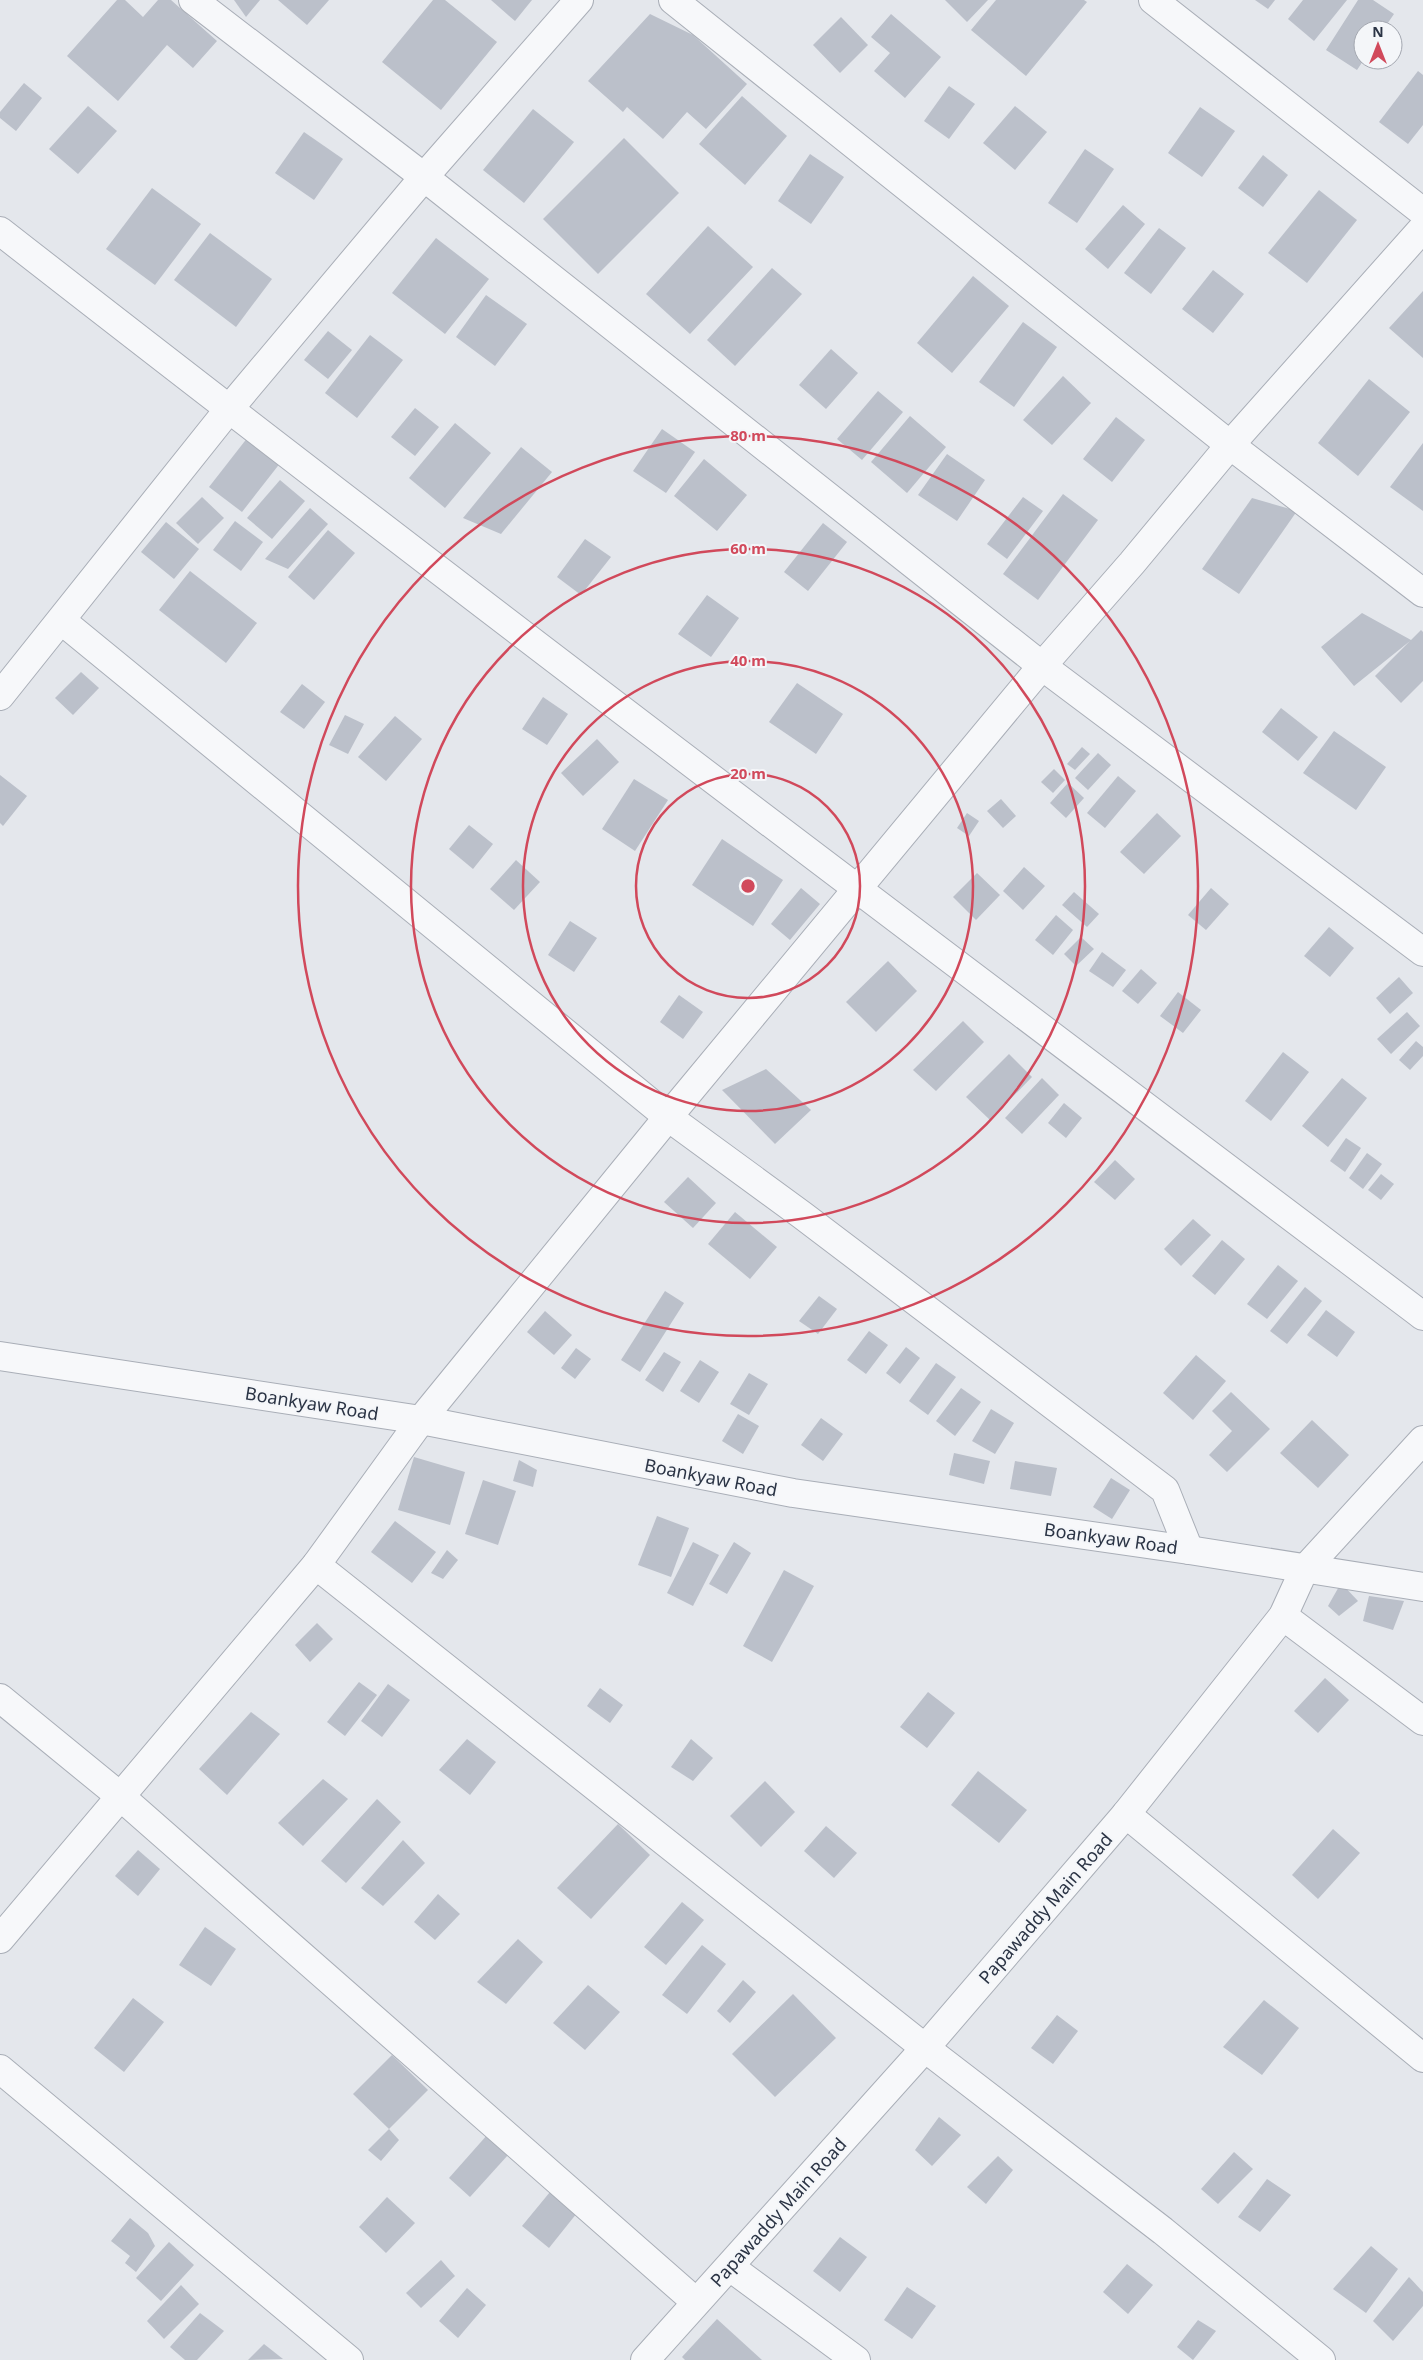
<svg xmlns="http://www.w3.org/2000/svg" width="1423" height="2360" font-family="'Noto Sans',sans-serif">
	<rect width="100%" height="100%" fill="#e4e7ec"/>
	<g fill="#bbc0ca">
		<path d="M117 0H125L143 17 158 0H171L217 41 193 68 167 45 118 101 67 56Z"/>
		<path d="M234 0H260L246 17Z"/>
		<path d="M278 0H329L307 25Z"/>
		<path d="M433 0H445L497 42 441 110 382 62Z"/>
		<path d="M491 0H532L515 21Z"/>
		<path d="M945 0H988L967 22Z"/>
		<path d="M996 0H1084L1087 2 1026 76 971 30Z"/>
		<path d="M1255 0H1275L1268 9Z"/>
		<path d="M1303 0H1347L1314 41 1288 19Z"/>
		<path d="M1358 0H1373L1394 14 1383 30H1363V61L1357 70 1326 50Z"/>
		<path d="M650 14 693 35 747 84 706 129 687 112 663 139 627 107 623 112 588 81Z"/>
		<path d="M891 14 941 57 905 98 874 71 890 53 871 37Z"/>
		<path d="M841 17 868 45 840 73 813 45Z"/>
		<path d="M1418 71 1423 75V125L1408 144 1379 122Z"/>
		<path d="M24 83 42 98 16 131 0 118V112Z"/>
		<path d="M949 86 975 104 949 139 924 121Z"/>
		<path d="M742 96 787 136 745 185 699 144Z"/>
		<path d="M88 106 117 131 78 174 49 149Z"/>
		<path d="M1015 106 1047 132 1015 170 983 143Z"/>
		<path d="M1200 107 1235 131 1202 177 1168 153Z"/>
		<path d="M533 109 574 142 524 203 483 170Z"/>
		<path d="M304 132 343 159 314 200 275 173Z"/>
		<path d="M624 138 679 193 598 274 543 219Z"/>
		<path d="M1085 149 1114 169 1077 223 1048 203Z"/>
		<path d="M810 154 844 177 811 224 778 201Z"/>
		<path d="M1263 155 1288 175 1263 207 1238 188Z"/>
		<path d="M152 188 201 224 155 285 106 249Z"/>
		<path d="M1319 190 1357 220 1307 283 1268 253Z"/>
		<path d="M1123 205 1145 224 1108 269 1085 249Z"/>
		<path d="M708 226 753 267 690 334 646 294Z"/>
		<path d="M1159 228 1186 248 1151 294 1124 273Z"/>
		<path d="M210 233 272 279 236 327 174 280Z"/>
		<path d="M436 238 489 279 445 334 392 293Z"/>
		<path d="M772 268 802 294 735 366 707 340Z"/>
		<path d="M1213 270 1244 294 1213 333 1182 309Z"/>
		<path d="M973 276 1009 306 952 373 917 343Z"/>
		<path d="M1423 291V358L1389 328Z"/>
		<path d="M486 295 527 324 495 366 456 337Z"/>
		<path d="M1023 322 1057 347 1014 407 979 382Z"/>
		<path d="M328 331 352 350 328 379 304 360Z"/>
		<path d="M370 335 403 360 357 418 325 393Z"/>
		<path d="M831 349 858 373 826 409 799 385Z"/>
		<path d="M1063 376 1091 403 1052 445 1023 420Z"/>
		<path d="M1369 379 1410 412 1358 476 1318 443Z"/>
		<path d="M878 391 903 412 862 460 837 439Z"/>
		<path d="M415 408 439 427 415 456 391 437Z"/>
		<path d="M910 416 946 447 907 493 871 462Z"/>
		<path d="M1116 417 1145 440 1112 482 1083 459Z"/>
		<path d="M455 423 491 453 445 508 409 478Z"/>
		<path d="M662 429 695 452 666 493 633 471Z"/>
		<path d="M248 437 281 462 242 512 209 487Z"/>
		<path d="M1423 443V511L1390 487Z"/>
		<path d="M521 447 552 472 501 534 463 518Z"/>
		<path d="M947 454 985 480 957 521 918 495Z"/>
		<path d="M704 459 747 495 717 531 674 496Z"/>
		<path d="M280 480 305 501 272 539 247 518Z"/>
		<path d="M1063 494 1098 520 1038 600 1003 574Z"/>
		<path d="M202 497 224 518 198 544 176 523Z"/>
		<path d="M1023 497 1043 511 1007 559 987 544Z"/>
		<path d="M1252 498 1297 511 1239 594 1202 569Z"/>
		<path d="M310 508 328 524 288 569 265 559Z"/>
		<path d="M235 521 263 542 241 571 213 550Z"/>
		<path d="M166 522 199 549 174 579 141 552Z"/>
		<path d="M823 523 847 542 808 591 784 572Z"/>
		<path d="M328 530 355 553 314 600 288 577Z"/>
		<path d="M585 539 611 557 581 595 557 577Z"/>
		<path d="M190 571 257 623 226 663 159 610Z"/>
		<path d="M707 595 739 618 711 657 678 634Z"/>
		<path d="M1362 613 1411 640 1421 630 1423 632V681L1401 703 1375 676 1410 641 1354 686 1321 647Z"/>
		<path d="M81 672 99 688 73 715 55 698Z"/>
		<path d="M797 683 843 714 816 754 769 722Z"/>
		<path d="M302 684 325 702 304 729 280 712Z"/>
		<path d="M543 697 568 714 547 745 522 729Z"/>
		<path d="M1281 708 1318 737 1298 761 1262 732Z"/>
		<path d="M345 715 364 724 348 754 329 745Z"/>
		<path d="M395 716 422 739 386 781 358 757Z"/>
		<path d="M1334 731 1386 767 1356 810 1303 773Z"/>
		<path d="M597 739 619 762 583 796 561 773Z"/>
		<path d="M1082 747 1090 754 1075 770 1067 764Z"/>
		<path d="M1098 753 1111 765 1088 790 1075 778Z"/>
		<path d="M1054 769 1065 780 1053 793 1041 782Z"/>
		<path d="M0 775 27 796 3 826 0 823Z"/>
		<path d="M1118 776 1136 791 1105 828 1087 813Z"/>
		<path d="M634 779 668 800 635 851 602 829Z"/>
		<path d="M1068 783 1084 798 1066 818 1050 803Z"/>
		<path d="M1001 799 1016 816 1003 828 987 811Z"/>
		<path d="M967 813 979 821 969 836 957 828Z"/>
		<path d="M1157 813 1181 836 1144 874 1120 852Z"/>
		<path d="M469 825 493 844 473 869 449 849Z"/>
		<path d="M722 839 783 880 753 926 692 885Z"/>
		<path d="M516 860 540 882 514 910 490 889Z"/>
		<path d="M1024 867 1045 886 1023 910 1003 891Z"/>
		<path d="M977 873 1000 895 976 920 953 897Z"/>
		<path d="M801 888 820 904 790 940 771 924Z"/>
		<path d="M1211 888 1229 904 1206 930 1188 915Z"/>
		<path d="M1074 892 1099 914 1087 927 1062 905Z"/>
		<path d="M1056 915 1073 930 1053 955 1035 940Z"/>
		<path d="M570 921 597 938 574 972 548 955Z"/>
		<path d="M1329 927 1354 948 1330 977 1304 956Z"/>
		<path d="M1081 937 1094 949 1076 966 1064 954Z"/>
		<path d="M1102 952 1126 970 1113 987 1089 971Z"/>
		<path d="M888 961 917 991 876 1032 846 1002Z"/>
		<path d="M1141 969 1157 983 1138 1004 1122 991Z"/>
		<path d="M1399 977 1413 993 1390 1014 1376 998Z"/>
		<path d="M1178 992 1201 1010 1183 1033 1160 1016Z"/>
		<path d="M679 995 703 1012 683 1039 660 1022Z"/>
		<path d="M1407 1012 1420 1026 1391 1054 1377 1039Z"/>
		<path d="M963 1021 984 1042 936 1091 913 1070Z"/>
		<path d="M1416 1041 1423 1047V1056L1410 1070 1399 1060Z"/>
		<path d="M1283 1052 1309 1072 1271 1121 1245 1101Z"/>
		<path d="M1009 1054 1032 1077 990 1120 966 1097Z"/>
		<path d="M766 1069 811 1110 775 1144 722 1090Z"/>
		<path d="M1042 1078 1059 1095 1022 1134 1005 1118Z"/>
		<path d="M1342 1078 1367 1098 1328 1147 1302 1126Z"/>
		<path d="M1064 1103 1082 1118 1066 1138 1048 1123Z"/>
		<path d="M1346 1138 1361 1148 1345 1172 1330 1161Z"/>
		<path d="M1367 1153 1382 1164 1363 1189 1349 1178Z"/>
		<path d="M1115 1160 1135 1179 1115 1200 1094 1182Z"/>
		<path d="M1381 1174 1394 1184 1381 1200 1368 1190Z"/>
		<path d="M688 1177 716 1203 693 1228 664 1202Z"/>
		<path d="M735 1212 777 1247 750 1279 708 1244Z"/>
		<path d="M1193 1219 1211 1235 1181 1266 1164 1249Z"/>
		<path d="M1222 1240 1245 1259 1215 1295 1192 1276Z"/>
		<path d="M1278 1265 1298 1281 1267 1319 1247 1304Z"/>
		<path d="M1305 1287 1322 1301 1287 1344 1270 1331Z"/>
		<path d="M665 1291 684 1303 640 1372 621 1360Z"/>
		<path d="M819 1296 837 1309 818 1334 799 1321Z"/>
		<path d="M1326 1310 1355 1332 1337 1357 1307 1335Z"/>
		<path d="M545 1311 572 1335 554 1355 527 1332Z"/>
		<path d="M869 1331 888 1345 866 1374 847 1360Z"/>
		<path d="M906 1347 920 1358 900 1384 886 1373Z"/>
		<path d="M576 1348 591 1359 575 1379 561 1368Z"/>
		<path d="M664 1352 681 1362 663 1392 645 1380Z"/>
		<path d="M1196 1355 1226 1381 1193 1420 1163 1393Z"/>
		<path d="M700 1360 719 1372 699 1403 680 1391Z"/>
		<path d="M936 1363 956 1377 928 1415 909 1401Z"/>
		<path d="M749 1373 768 1384 749 1415 730 1404Z"/>
		<path d="M961 1388 981 1402 955 1436 936 1421Z"/>
		<path d="M1231 1392 1270 1429 1227 1472 1209 1455 1232 1431 1212 1411Z"/>
		<path d="M991 1409 1014 1423 995 1454 972 1441Z"/>
		<path d="M738 1414 759 1426 743 1454 722 1441Z"/>
		<path d="M821 1418 843 1434 823 1461 801 1445Z"/>
		<path d="M1312 1420 1349 1455 1318 1488 1280 1453Z"/>
		<path d="M954 1453 990 1461 984 1484 949 1475Z"/>
		<path d="M414 1457 465 1472 450 1525 398 1510Z"/>
		<path d="M519 1460 537 1470 533 1487 513 1481Z"/>
		<path d="M1015 1461 1057 1468 1051 1496 1010 1489Z"/>
		<path d="M1111 1478 1130 1490 1112 1519 1093 1507Z"/>
		<path d="M483 1480 516 1491 498 1545 465 1534Z"/>
		<path d="M657 1516 689 1528 671 1577 638 1565Z"/>
		<path d="M395 1521 436 1552 412 1583 371 1552Z"/>
		<path d="M693 1542 719 1555 693 1606 667 1593Z"/>
		<path d="M734 1542 751 1553 727 1594 709 1584Z"/>
		<path d="M447 1550 458 1560 443 1579 431 1573Z"/>
		<path d="M784 1570 814 1586 772 1662 743 1646Z"/>
		<path d="M1341 1583 1358 1601 1339 1616 1328 1606Z"/>
		<path d="M1369 1596 1404 1601 1393 1630 1363 1621Z"/>
		<path d="M317 1623 333 1639 310 1662 295 1645Z"/>
		<path d="M1325 1678 1349 1700 1318 1733 1294 1711Z"/>
		<path d="M359 1682 377 1695 345 1736 327 1722Z"/>
		<path d="M388 1684 410 1700 382 1737 361 1721Z"/>
		<path d="M600 1688 623 1705 610 1723 587 1706Z"/>
		<path d="M928 1692 955 1713 927 1748 900 1727Z"/>
		<path d="M251 1712 280 1734 227 1795 199 1769Z"/>
		<path d="M467 1739 496 1762 470 1795 439 1770Z"/>
		<path d="M691 1739 713 1758 693 1781 671 1767Z"/>
		<path d="M978 1771 1027 1810 999 1843 951 1805Z"/>
		<path d="M323 1779 348 1799 303 1846 278 1823Z"/>
		<path d="M765 1781 795 1812 761 1847 730 1816Z"/>
		<path d="M377 1799 401 1822 346 1883 321 1861Z"/>
		<path d="M618 1824 650 1855 591 1919 557 1888Z"/>
		<path d="M826 1826 857 1853 834 1878 804 1851Z"/>
		<path d="M1333 1829 1360 1853 1318 1899 1292 1875Z"/>
		<path d="M403 1840 425 1863 383 1906 361 1888Z"/>
		<path d="M138 1850 160 1869 138 1896 115 1876Z"/>
		<path d="M438 1894 460 1914 435 1940 414 1922Z"/>
		<path d="M682 1902 704 1920 666 1965 644 1947Z"/>
		<path d="M205 1927 236 1949 211 1986 179 1965Z"/>
		<path d="M518 1939 543 1962 506 2004 477 1982Z"/>
		<path d="M702 1945 726 1964 687 2014 662 1995Z"/>
		<path d="M743 1980 756 1992 730 2023 717 2011Z"/>
		<path d="M588 1985 620 2012 585 2050 553 2023Z"/>
		<path d="M793 1994 836 2038 775 2097 732 2054Z"/>
		<path d="M133 1998 164 2022 124 2072 94 2048Z"/>
		<path d="M1264 2000 1299 2028 1262 2075 1223 2047Z"/>
		<path d="M1057 2015 1078 2031 1053 2064 1031 2048Z"/>
		<path d="M392 2055 428 2090 389 2129 353 2094Z"/>
		<path d="M939 2117 961 2135 932 2166 915 2150Z"/>
		<path d="M389 2129 399 2140 381 2161 368 2150Z"/>
		<path d="M488 2134 508 2155 470 2197 449 2178Z"/>
		<path d="M1234 2152 1253 2169 1218 2204 1201 2189Z"/>
		<path d="M998 2156 1013 2170 986 2204 967 2187Z"/>
		<path d="M1267 2179 1291 2195 1260 2232 1238 2217Z"/>
		<path d="M550 2192 577 2213 549 2248 522 2226Z"/>
		<path d="M387 2197 415 2223 386 2253 359 2227Z"/>
		<path d="M130 2218 148 2233 155 2246 136 2272 125 2263 130 2256 111 2241Z"/>
		<path d="M840 2237 867 2257 840 2292 813 2271Z"/>
		<path d="M169 2242 194 2265 161 2301 136 2278Z"/>
		<path d="M1371 2246 1398 2269 1366 2313 1333 2289Z"/>
		<path d="M441 2260 455 2276 421 2308 406 2293Z"/>
		<path d="M1127 2264 1153 2285 1128 2314 1103 2292Z"/>
		<path d="M1409 2277 1423 2292V2306L1393 2341 1373 2321Z"/>
		<path d="M181 2285 199 2304 164 2339 147 2321Z"/>
		<path d="M907 2287 936 2306 912 2339 884 2320Z"/>
		<path d="M467 2288 486 2305 458 2338 439 2321Z"/>
		<path d="M200 2313 224 2331 197 2360H185L170 2347Z"/>
		<path d="M717 2319 762 2360H685L682 2357Z"/>
		<path d="M1198 2320 1216 2331 1193 2360 1177 2347Z"/>
		<path d="M264 2344 283 2359 248 2360Z"/>
	</g>
	<g fill="none" stroke-linecap="round" stroke-linejoin="round">
		<defs>
			<g id="street">
				<path d="M193 0 424 177 1042 666 1423 952"/>
				<path d="M673 0 1230 445 1423 593"/>
				<path d="M1153 0 1423 212"/>
				<path d="M0 231C470 598 947 957 1423 1316"/>
				<path d="M62 621 668 1117 802 1215 1165 1490 1189 1550"/>
				<path d="M0 696 229 409 424 177 579 0"/>
				<path d="M0 1356 421 1420 793 1493 1189 1550 1423 1587"/>
				<path d="M316 1565 925 2048 1163 2231 1321 2360"/>
				<path d="M1283 1616 1423 1721"/>
				<path d="M0 1698 121 1797 696 2302"/>
				<path d="M1126 1814 1423 2058"/>
				<path d="M0 1939 316 1565 421 1420 668 1117 1042 666 1132 563 1230 445 1423 228"/>
				<path d="M0 2069 349 2360"/>
				<path d="M730 2267 856 2360"/>
				<path d="M645 2360 925 2048 1126 1814 1283 1616 1304 1570 1423 1440"/>
			</g>
		</defs>
		<use href="#street" stroke="#a9aeb7" stroke-width="30"/>
		<use href="#street" stroke="#f7f8fa" stroke-width="28"/>
	</g>
	<g fill="none" stroke="#d1495b" stroke-width="2.5">
		<circle cx="748" cy="886" r="112"/>
		<circle cx="748" cy="886" r="225"/>
		<circle cx="748" cy="886" r="337"/>
		<circle cx="748" cy="886" r="450"/>
	</g>
	<g text-anchor="middle" dominant-baseline="central" stroke-width="4" stroke-linejoin="round" paint-order="stroke">
		<g font-size="18" fill="#2b3445" stroke="#f4f6f9">
			<text transform="translate(312 1403) rotate(9)">Boankyaw Road</text>
			<text transform="translate(711 1477) rotate(11)">Boankyaw Road</text>
			<text transform="translate(1111 1538) rotate(8)">Boankyaw Road</text>
			<text transform="translate(1045 1908) rotate(-49)">Papawaddy Main Road</text>
			<text transform="translate(778 2212) rotate(-48)">Papawaddy Main Road</text>
		</g>
	</g>
	<circle cx="748" cy="886" r="8" fill="#d1495b" stroke="#f4f6f9" stroke-width="2.5"/>
	<g font-size="15" text-anchor="middle" font-weight="bold" fill="#d1495b" stroke="#f4f6f9" stroke-width="4" stroke-linejoin="round" paint-order="stroke">
		<text x="748" y="441">80 m</text>
		<text x="748" y="554">60 m</text>
		<text x="748" y="666">40 m</text>
		<text x="748" y="779">20 m</text>
	</g>
	<g transform="translate(1378 45)"><circle r="24" fill="#f4f6f9" stroke="#a4a8b1"/>
	<path d="M0-4L9 19L0 12L-9 19Z" fill="#d1495b"/>
	<text y="-8" font-size="14" font-weight="bold" text-anchor="middle" fill="#2b3445">N</text>
	</g>
</svg>
